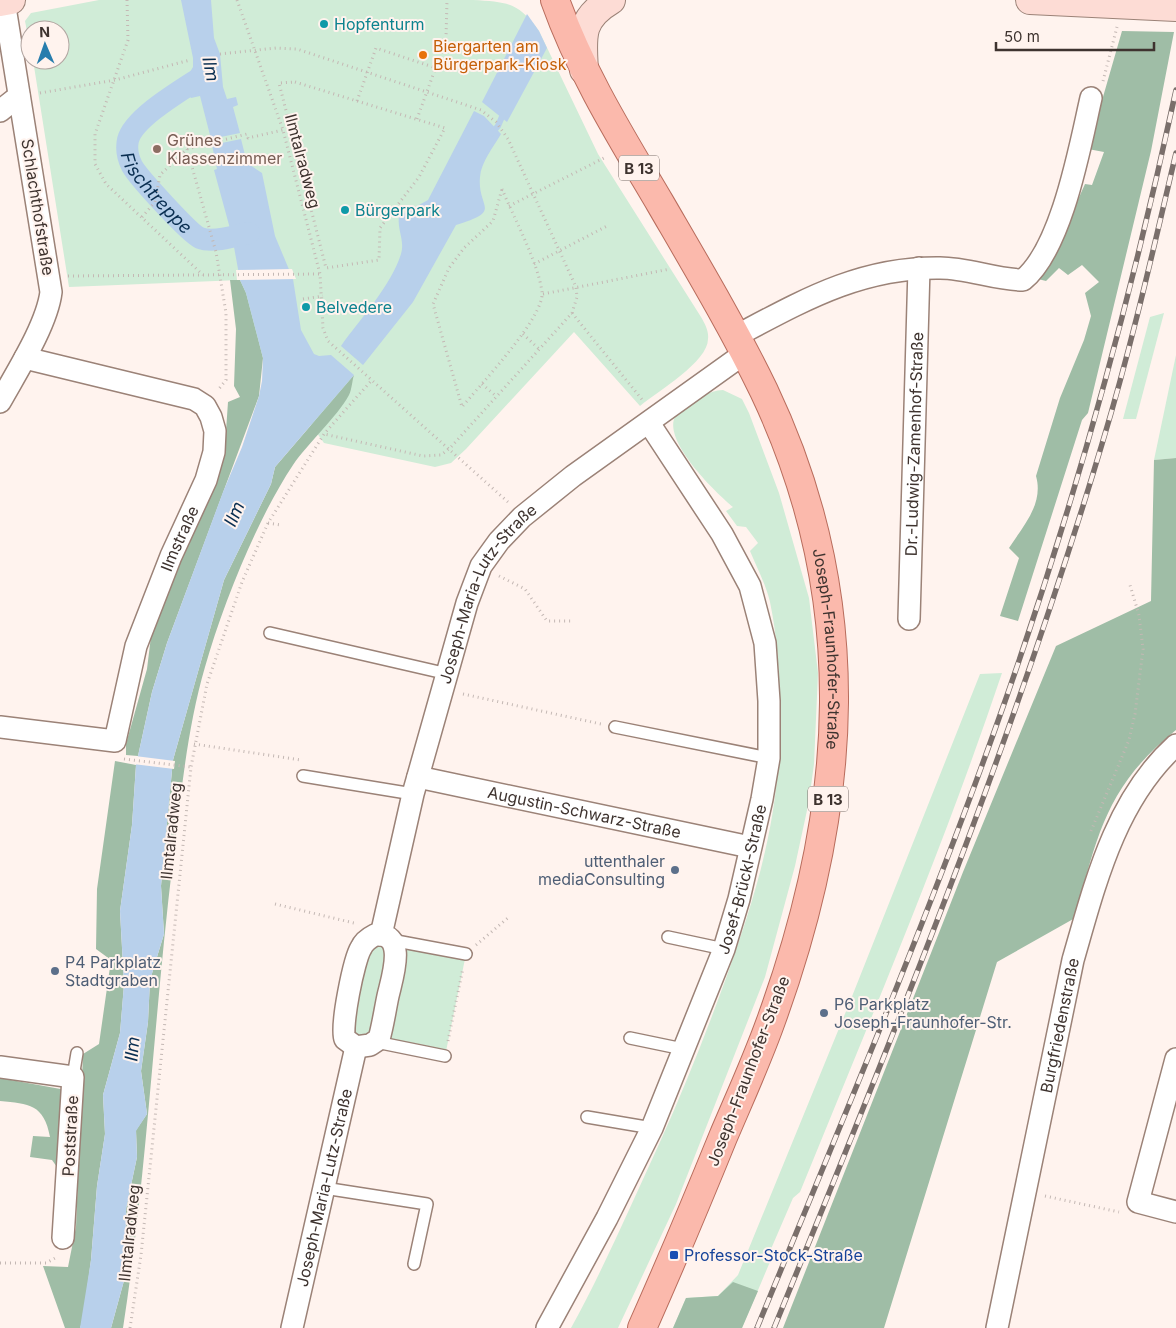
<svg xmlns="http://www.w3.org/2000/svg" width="1176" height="1328" font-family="Inter,sans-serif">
	<rect width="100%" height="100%" fill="#fff3ee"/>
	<g fill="#d0ecd7">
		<path d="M99 0H473C507 2 518 2 539 31L598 154 701 317C705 324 709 331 708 339 708 362 658 391 640 406L574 332 466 449 451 463 435 467 324 443 263 358 240 280 69 287 33 60H60V30H30V47L25 21 31 13Z"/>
		<path d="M1164 313 1136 419H1123L1150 317Z"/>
		<path d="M1176 355V458L1154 460Z"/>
		<path d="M723 390 742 399 749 413 779 493 809 598 818 673 814 764 809 801 795 866 765 977 676 1204 618 1328H571C604 1268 631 1205 660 1142 684 1089 705 1036 725 981 760 884 782 809 780 704 779 670 777 635 770 602 766 585 757 568 750 551L758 543 746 527 737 526 726 511 733 507C716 493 660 439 676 415 679 412 685 408 688 406 700 397 708 391 723 390Z"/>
		<path d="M1002 673C943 849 870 1020 800 1192L793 1198 771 1249 772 1257 742 1328H673L686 1298 718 1296 738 1275 849 1004 980 674Z"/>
		<path d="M367 940 466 954 445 1056 376 1042 343 1030Z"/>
	</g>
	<g fill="#9fbda6">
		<path d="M1122 31 1174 32 1151 151 1088 413 1082 420 1018 621 1000 616 1019 558 1009 548C1023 526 1044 504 1036 476L1060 398 1084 340 1091 316 1085 293 1099 282 1082 265 1068 275 1059 268 1046 281 1034 278 1059 242 1085 184 1092 185 1104 152 1088 149Z"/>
		<path d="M230 280H240L246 293 263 358 259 396 167 643 152 692 138 756 126 755V744L147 669 152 628 226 431 228 402 240 397 234 386 236 329Z"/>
		<path d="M354 375C352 381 352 389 349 395 337 417 308 443 293 465 257 519 223 604 205 667 187 729 181 795 173 860 154 1016 147 1173 123 1328H111L125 1277 126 1209 137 1157 136 1130 147 1114 141 1071 148 1022 150 980 164 934 161 886 173 760 224 580 271 484 275 467Z"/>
		<path d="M1176 458V730C1106 786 1097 836 1075 918L997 962 884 1328H783L963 872 1056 646 1151 601 1154 460Z"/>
		<path d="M115 761 136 765 132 825 120 911 124 985 120 1033 103 1095 105 1134 97 1186 91 1260 83 1319 80 1328H65L43 1266 68 1267 76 1227 83 1054 99 1044 111 960 96 949 97 889Z"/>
		<path d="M0 1078 66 1090 64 1177 52 1160 30 1157 33 1136 50 1137C44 1104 29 1104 0 1101Z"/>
		<path d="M733 1282 758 1291 742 1328H673L686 1298 718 1296Z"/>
	</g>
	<g fill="#b8d0eb">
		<path d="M181 0H211L214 38 220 54 223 87 227 99 236 97 238 105 233 107 240 133 211 139 200 96 191 98 181 87 193 67V58Z"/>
		<path d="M527 14 539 31 547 48 507 122 482 102Z"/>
		<path d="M474 111 484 116 501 134C494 146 481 162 480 177 477 209 504 210 456 225L413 302 363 365 341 346C360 319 391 286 401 254 405 240 397 230 399 216L428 200Z"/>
		<path d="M241 139 247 163 262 173 275 236 293 279 301 330 314 354 319 356 331 355 354 375 275 467 271 484 224 580 173 760 161 886 164 934 150 980 148 1022 141 1071 147 1114 136 1131 137 1157 126 1209 125 1277 111 1328H80L91 1260 97 1186 105 1134 103 1095 120 1033 124 984 120 911 132 825 136 765 152 692 167 643 223 492 242 447 259 396 262 381 263 358 246 293 240 280 232 236 214 170 217 169 212 145Z"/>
	</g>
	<g fill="#fff3ee">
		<path d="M292 269 296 279 237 280 236 270Z"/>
		<path d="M135 756 175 761 174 769 133 764Z"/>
	</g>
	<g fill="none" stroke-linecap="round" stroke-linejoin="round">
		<path stroke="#b8d0eb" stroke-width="6" d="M492 133 498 126 504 112"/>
		<path stroke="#b8d0eb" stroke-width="22" id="s1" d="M209 72C189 86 134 116 128 140 126 149 128 158 132 166 138 177 190 234 200 238 213 243 236 236 249 233"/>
		<defs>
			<g id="lane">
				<path d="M270 633 448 674"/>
				<path d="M615 727 769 758"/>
				<path d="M303 776 413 794"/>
				<path d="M668 937 724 949"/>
				<path d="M391 940 466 954"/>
				<path d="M630 1038 683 1049"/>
				<path d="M376 1042 445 1056"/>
				<path d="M73 1077 77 1053"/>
				<path d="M587 1117 652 1128"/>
				<path d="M324 1188 427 1204 414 1264"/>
			</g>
			<g id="street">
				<path d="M0 111 19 96"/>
				<path d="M736 336C804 300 861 267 940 268 968 268 996 280 1023 280 1062 248 1080 146 1091 98"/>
				<path d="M0 402C16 373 47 325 51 292L4 1"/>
				<path id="s2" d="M909 619 919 268"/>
				<path id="s3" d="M0 727 115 741 136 646 171 556 206 480 214 452 215 431 211 417 205 406 194 399 25 358"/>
				<path id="s4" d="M418 777 750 847"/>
				<path d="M375 935C408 932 392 978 388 996 385 1010 383 1025 379 1039L370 1045 356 1047 345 1039C340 1028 354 959 361 948 364 941 369 938 375 935Z"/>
				<path id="s5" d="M381 935 413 794 467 603 481 566 499 541 522 517 573 476 745 353"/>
				<path d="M1176 1059 1138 1202 1176 1212"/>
				<path d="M0 1067 73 1077 63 1238"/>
				<path id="s6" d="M292 1328 356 1047"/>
				<path id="s7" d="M547 1328 607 1218 652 1128 724 949 739 899 762 799 769 758V701L765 643 750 586 722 534 649 423"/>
				<path id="s8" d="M997 1328 1073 960C1095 884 1115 800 1176 745"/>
			</g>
			<g id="secondary">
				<path d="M1030 0 1176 7"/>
				<path d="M0 2 11 0"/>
				<path d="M584 70C582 37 579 19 611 0"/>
			</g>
			<g id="primary">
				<path id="s9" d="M555 0C581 73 621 137 660 203 696 265 733 327 764 391 863 599 849 805 772 1018 758 1058 740 1097 723 1137 697 1201 670 1265 642 1328"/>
			</g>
		</defs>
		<use href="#lane" stroke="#9b8277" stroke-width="14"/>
		<use href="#street" stroke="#9b8277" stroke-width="24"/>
		<use href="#secondary" stroke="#9b8277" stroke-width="30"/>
		<use href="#primary" stroke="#b86c5c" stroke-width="30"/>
		<g stroke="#c4b8b4" stroke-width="3" stroke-dasharray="1 4" stroke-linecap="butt">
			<path d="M127 0 128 40 95 134V164L106 184 203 275"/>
			<path d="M237 0 283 130 320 274 323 328 328 341 508 502"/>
			<path d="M220 54 276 48 297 49 481 110 496 122 508 139 576 287 577 297 572 313 450 448 441 455 423 456 324 434"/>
			<path d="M1103 81 1117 27"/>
			<path d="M295 82 445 128 419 177 380 228 379 260 326 268 279 83Z"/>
			<path d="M40 93 115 80 190 60"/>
			<path d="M357 101 376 48 436 68"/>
			<path d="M417 119 446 39 447 0"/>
			<path d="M187 149 216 252 226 313V380L218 390"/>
			<path d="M502 189C514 218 538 262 542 292 545 317 479 386 462 407L433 304 449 268 464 248 493 221Z"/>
			<path d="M509 206 606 157"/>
			<path d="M142 217 155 202 160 175 187 149 247 134 248 138 283 130"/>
			<path d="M534 264 607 226"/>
			<path d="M68 276 320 274"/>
			<path d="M543 294 670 269"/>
			<path d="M303 299 323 296"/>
			<path d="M572 313 644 402"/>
			<path d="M523 334 540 350"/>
			<path d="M482 384 497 397"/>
			<path d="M268 523 281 525"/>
			<path d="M499 576 525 589 547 621H572"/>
			<path d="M463 694 601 724"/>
			<path d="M194 744 301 760"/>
			<path d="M124 759 191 767"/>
			<path d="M1091 831 1129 740 1135 714 1143 649 1139 615 1130 585"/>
			<path d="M275 904 354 923"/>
			<path d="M476 945 509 917"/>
			<path d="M448 1041 463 968"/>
			<path d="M1045 1196 1119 1212"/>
			<path d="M0 1263H46L57 1257"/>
			<path d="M130 1328 141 1255 191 767 207 684 242 582 268 523 324 434 371 381"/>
		</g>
		<use href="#lane" stroke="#fff" stroke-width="11"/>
		<use href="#street" stroke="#fff" stroke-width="21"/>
		<use href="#secondary" stroke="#fddcd5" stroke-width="28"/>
		<use href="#primary" stroke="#fbb9ac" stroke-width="28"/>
		<defs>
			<g id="rail">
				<path d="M757 1328C838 1131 921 935 993 735 1069 524 1129 309 1176 90"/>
				<path d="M774 1328C893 1037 1012 745 1102 444 1131 348 1153 251 1176 153"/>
			</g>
		</defs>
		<use href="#rail" stroke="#7a6f6b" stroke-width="5.5"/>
		<use href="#rail" stroke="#fff3ee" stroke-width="4" stroke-dasharray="11" stroke-linecap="butt"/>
	</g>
	<g fill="#0f9aa8" stroke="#fff3ee" stroke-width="2">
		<circle cx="324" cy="24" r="5"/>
		<circle cx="345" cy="210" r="5"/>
		<circle cx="306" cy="307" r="5"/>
	</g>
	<circle fill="#e8710a" stroke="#fff3ee" stroke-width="2" cx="423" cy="55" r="5"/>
	<circle fill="#8d6e63" stroke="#fff3ee" stroke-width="2" cx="157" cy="149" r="5"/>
	<g fill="#5c6f8a" stroke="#fff3ee" stroke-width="2">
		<circle cx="675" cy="870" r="5"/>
		<circle cx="55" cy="971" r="5"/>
		<circle cx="824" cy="1013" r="5"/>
	</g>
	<rect fill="#1a4fb4" stroke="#fff3ee" stroke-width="2" x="669" y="1250" width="10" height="10" rx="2.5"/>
	<g text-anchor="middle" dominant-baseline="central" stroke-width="4" stroke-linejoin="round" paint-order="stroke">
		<g fill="#fff3ee" stroke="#786d68" stroke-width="1">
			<rect x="619" y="155.5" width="40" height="25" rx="4"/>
			<rect x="808" y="786.5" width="40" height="25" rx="4"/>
		</g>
		<g font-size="15" font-weight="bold" fill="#3e332f">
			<text x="639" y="168">B 13</text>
			<text x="828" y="799">B 13</text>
		</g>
		<g font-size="16" fill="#0d838f" stroke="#fff3ee" text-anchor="start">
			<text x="334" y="24">Hopfenturm</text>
			<text x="355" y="210">Bürgerpark</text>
			<text x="316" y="307">Belvedere</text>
		</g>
		<g font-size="16" fill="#c56008" stroke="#fff3ee" text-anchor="start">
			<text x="433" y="46">Biergarten am<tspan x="433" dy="18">Bürgerpark-Kiosk</tspan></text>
		</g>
		<g font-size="16" fill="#785e54" stroke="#fff3ee" text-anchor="start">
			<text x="167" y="140">Grünes<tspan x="167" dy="18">Klassenzimmer</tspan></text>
		</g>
		<g font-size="16" fill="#3e332f" stroke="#fff3ee">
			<text transform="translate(303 161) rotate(75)">Ilmtalradweg</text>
			<text transform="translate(38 207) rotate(81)">Schlachthofstraße</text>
			<text stroke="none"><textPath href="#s2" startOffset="175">Dr.-Ludwig-Zamenhof-Straße</textPath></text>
			<text stroke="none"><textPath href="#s3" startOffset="329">Ilmstraße</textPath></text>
			<text stroke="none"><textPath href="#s5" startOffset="361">Joseph-Maria-Lutz-Straße</textPath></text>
			<text stroke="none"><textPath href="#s9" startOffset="712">Joseph-Fraunhofer-Straße</textPath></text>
			<text stroke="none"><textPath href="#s4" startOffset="170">Augustin-Schwarz-Straße</textPath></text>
			<text transform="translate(171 831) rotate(-84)">Ilmtalradweg</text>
			<text stroke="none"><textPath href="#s7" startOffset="491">Josef-Brückl-Straße</textPath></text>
			<text stroke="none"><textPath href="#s8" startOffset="309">Burgfriedenstraße</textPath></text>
			<text transform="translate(748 1071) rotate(-69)">Joseph-Fraunhofer-Straße</text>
			<text transform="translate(70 1136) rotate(-87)">Poststraße</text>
			<text stroke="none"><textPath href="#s6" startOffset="144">Joseph-Maria-Lutz-Straße</textPath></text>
			<text transform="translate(129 1233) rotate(-84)">Ilmtalradweg</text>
		</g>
		<g font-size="16" fill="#4e5e75" stroke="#fff3ee" text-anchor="start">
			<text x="665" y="861" text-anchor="end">uttenthaler<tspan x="665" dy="18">mediaConsulting</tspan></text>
			<text x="65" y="962">P4 Parkplatz<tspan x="65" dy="18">Stadtgraben</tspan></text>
			<text x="834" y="1004">P6 Parkplatz<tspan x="834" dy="18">Joseph-Fraunhofer-Str.</tspan></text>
		</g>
		<g font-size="16" fill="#164399" stroke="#fff3ee" text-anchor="start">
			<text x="684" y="1255">Professor-Stock-Straße</text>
		</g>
		<g font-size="18" font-style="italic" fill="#092e51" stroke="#fff3ee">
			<text transform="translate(211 69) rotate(79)">Ilm</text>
			<text stroke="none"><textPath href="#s1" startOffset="170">Fischtreppe</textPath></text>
			<text transform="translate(234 514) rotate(-67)">Ilm</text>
			<text transform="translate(132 1049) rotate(-84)">Ilm</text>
		</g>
	</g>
	<g transform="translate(45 45) rotate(358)"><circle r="24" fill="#fff3ee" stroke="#b2a6a2"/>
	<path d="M0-4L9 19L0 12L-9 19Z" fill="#277dad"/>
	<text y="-8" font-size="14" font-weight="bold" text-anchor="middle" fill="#3e332f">N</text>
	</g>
	<path d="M996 42v8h158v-8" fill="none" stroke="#3e332f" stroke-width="2.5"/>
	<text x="1004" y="42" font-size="15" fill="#3e332f" stroke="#fff3ee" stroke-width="4" paint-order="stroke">50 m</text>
</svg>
